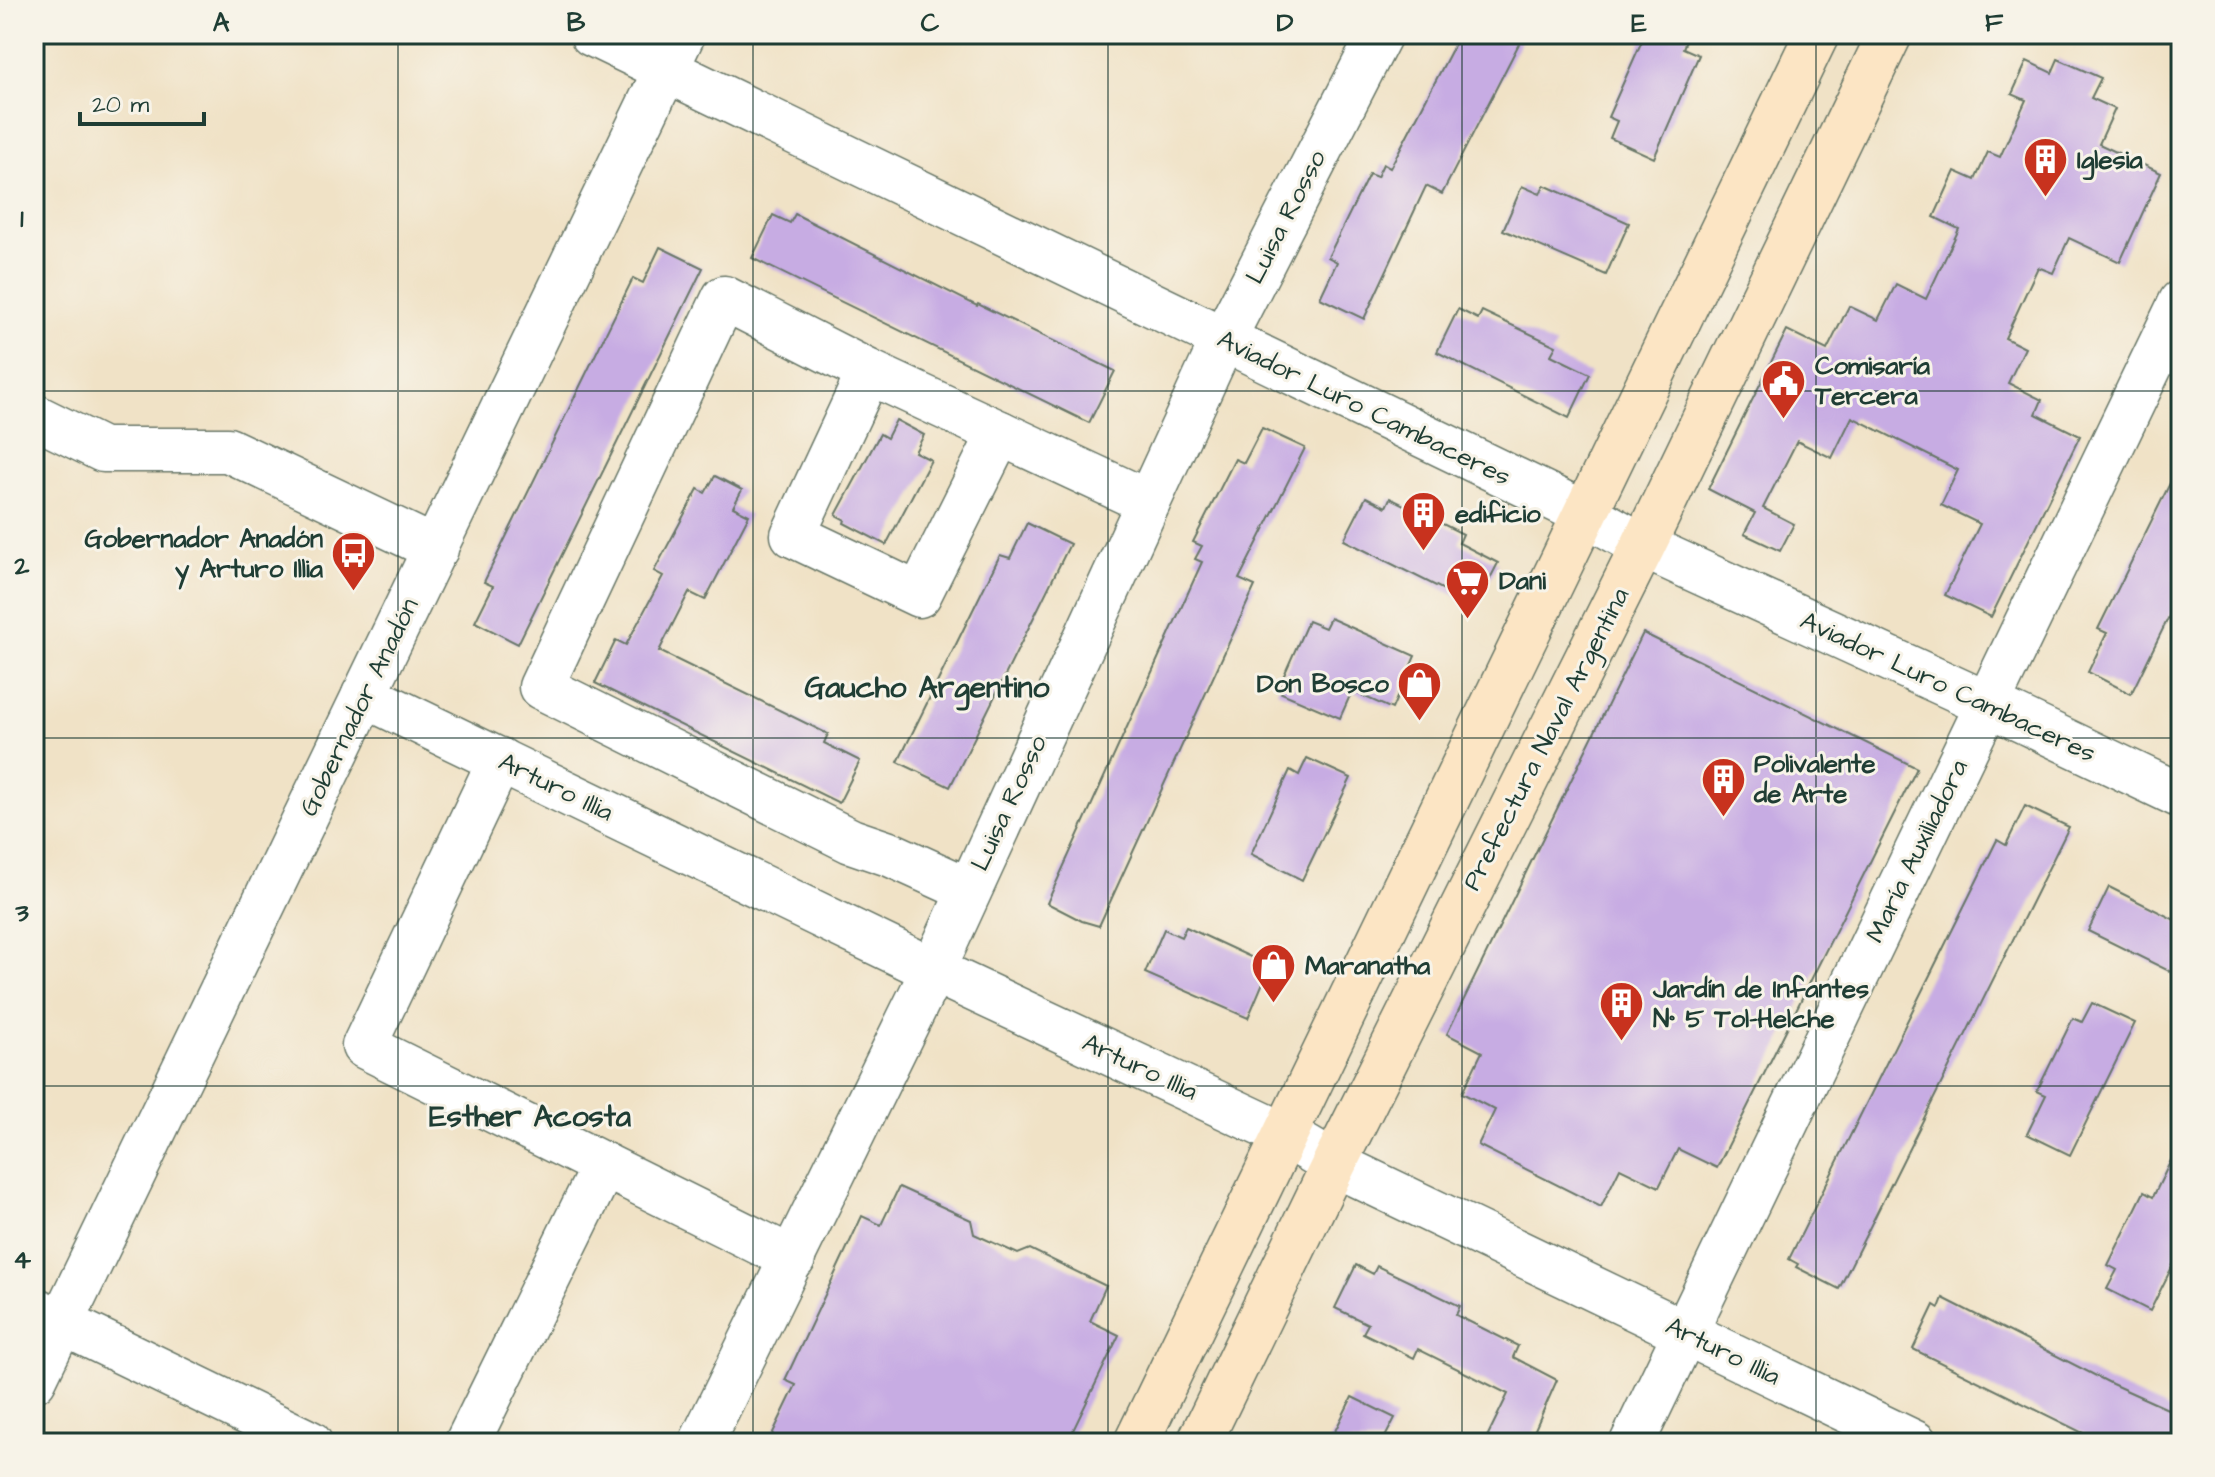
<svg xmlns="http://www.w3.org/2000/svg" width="2215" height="1477" font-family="'Architects Daughter',sans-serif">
	<rect width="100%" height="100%" fill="#f7f3e8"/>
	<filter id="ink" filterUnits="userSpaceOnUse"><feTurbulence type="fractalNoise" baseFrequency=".0125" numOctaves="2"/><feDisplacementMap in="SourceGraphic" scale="16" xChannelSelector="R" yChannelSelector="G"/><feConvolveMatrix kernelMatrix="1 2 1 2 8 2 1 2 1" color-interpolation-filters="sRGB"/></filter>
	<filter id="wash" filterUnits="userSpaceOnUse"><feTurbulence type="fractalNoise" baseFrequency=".006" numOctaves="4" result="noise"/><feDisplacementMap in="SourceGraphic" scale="32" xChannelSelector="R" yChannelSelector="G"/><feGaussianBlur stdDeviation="1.8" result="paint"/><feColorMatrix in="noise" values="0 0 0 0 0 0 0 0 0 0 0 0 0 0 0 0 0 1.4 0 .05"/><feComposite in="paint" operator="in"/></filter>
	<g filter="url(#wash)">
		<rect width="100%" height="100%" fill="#f0e2c6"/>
		<g id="blocks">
			<g fill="#c7ace3">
				<path d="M1460 34H1524L1442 194 1426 186 1364 319 1320 298 1337 262 1328 257 1369 174 1377 177 1383 164 1390 168Z"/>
				<path d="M1645 34H1689L1683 48 1699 55 1654 158 1610 138 1617 121 1608 117Z"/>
				<path d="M2058 59 2101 78 2091 98 2115 109 2099 144 2161 173 2120 262 2069 238 2053 273 2038 267 2005 338 2025 348 2008 383 2042 400 2036 414 2080 436 1991 617 1945 595 1980 524 1941 505 1958 470 1852 417 1832 458 1797 441 1763 508 1794 524 1780 551 1744 534 1755 513 1708 489 1787 330 1827 350 1849 306 1878 320 1896 284 1926 299 1959 229 1934 217 1955 171 1975 180 1988 152 2000 157 2026 100 2012 94 2027 61 2052 73Z"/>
				<path d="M1544 185 1629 223 1606 275 1503 230 1522 186 1540 194Z"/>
				<path d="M795 214 977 306 978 304 1115 371 1089 423 752 258 773 215 790 223Z"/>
				<path d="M660 247 703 268 518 644 475 622 493 586 484 582 633 278 643 283Z"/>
				<path d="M1458 309 1478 319 1482 311 1556 346 1551 355 1590 374 1569 418 1437 352Z"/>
				<path d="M896 420 924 435 915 452 931 460 886 545 844 523 845 520 836 515 880 434 887 438Z"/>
				<path d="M1262 428 1305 448 1239 579 1255 586 1099 926 1082 921 1047 903 1202 562 1195 559 1202 546 1193 542 1235 459 1244 463Z"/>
				<path d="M2181 461V592L2131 694 2088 672 2107 633 2098 629Z"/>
				<path d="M715 476 742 490 733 507 749 515 705 600 689 592 659 651 828 734 824 743 860 761 839 803 595 683 616 640 626 645 663 576 654 571 698 489 705 493Z"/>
				<path d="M1366 497 1386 507 1390 498 1463 534 1459 543 1498 563 1476 606 1344 540Z"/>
				<path d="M1027 523 1070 544 950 787 898 762 1000 555 1010 558Z"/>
				<path d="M1330 618 1415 656 1392 709 1352 691 1340 718 1277 691 1308 621 1325 628Z"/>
				<path d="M1643 633 1917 768 1717 1168 1678 1149 1659 1187 1620 1168 1601 1207 1478 1145 1495 1110 1462 1093 1482 1052 1447 1034Z"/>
				<path d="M1307 758 1351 778 1302 880 1251 854 1290 770 1299 775Z"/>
				<path d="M2025 806 2069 827 1839 1289 1796 1267 1798 1264 1789 1259 1997 840 2006 845Z"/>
				<path d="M2109 887 2181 923V977L2088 931Z"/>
				<path d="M1186 927 1270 966 1248 1018 1145 973 1164 929 1181 937Z"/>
				<path d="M2092 1003 2135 1023 2070 1155 2027 1134 2046 1095 2037 1091 2073 1018 2082 1022Z"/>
				<path d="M2181 1140V1249L2150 1311 2107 1289 2117 1270 2108 1265 2144 1192 2153 1197Z"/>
				<path d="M899 1187 971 1220 974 1234 1018 1254 1030 1249 1106 1286 1090 1321 1119 1335 1067 1443H768L796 1385 785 1380 862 1216 881 1225Z"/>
				<path d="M1356 1265 1373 1274 1377 1266 1460 1306 1456 1315 1518 1346 1513 1357 1557 1380 1529 1443H1484L1508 1394 1418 1349 1414 1358 1363 1333 1368 1324 1335 1308Z"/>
				<path d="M1943 1298 2112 1384 2181 1415V1443H2103L1913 1349 1934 1305 1939 1308Z"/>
				<path d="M1352 1397 1395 1418 1382 1443H1329Z"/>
			</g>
		</g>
	</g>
	<g filter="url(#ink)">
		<use href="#blocks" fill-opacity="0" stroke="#687767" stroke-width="2"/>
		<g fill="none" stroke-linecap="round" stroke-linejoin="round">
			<defs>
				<g id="street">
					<path d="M592 34 1586 514 1643 546 1988 704 2181 796"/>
					<path d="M869 372 793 535 919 595 1000 433"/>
					<path d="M34 416 103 450H228L436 549"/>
					<path d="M364 695 933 970 1285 1135 1334 1164 1915 1443"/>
					<path d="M500 760 364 1046 793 1259"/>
					<path d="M969 890 892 855 851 841 541 687 724 298 869 372 1148 502"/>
					<path d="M34 1309 310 1443"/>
					<path d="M34 1380 683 34"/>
					<path d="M467 1443 604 1165"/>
					<path d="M701 1443 933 970 1223 340 1380 34"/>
					<path d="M1632 1443 2181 302"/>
				</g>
				<g id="secondary">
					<path d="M1136 1443 1817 34"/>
					<path d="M1199 1443 1334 1164 1643 546 1890 34"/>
				</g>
			</defs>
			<use href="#street" stroke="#687767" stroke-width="47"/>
			<use href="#secondary" stroke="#687767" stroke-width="47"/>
			<use href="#street" stroke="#fff" stroke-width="44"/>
			<use href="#secondary" stroke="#fce5c4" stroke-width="44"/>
		</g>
	</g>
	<path fill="none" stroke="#1f3d34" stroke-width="2" stroke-opacity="0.55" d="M398 34V1443M753 34V1443M1108 34V1443M1462 34V1443M1816 34V1443M34 391H2181M34 738H2181M34 1086H2181"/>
	<defs>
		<symbol id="building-pin" viewBox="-11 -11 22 30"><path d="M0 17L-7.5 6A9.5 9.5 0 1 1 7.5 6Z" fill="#c8321e" stroke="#f7f3e8"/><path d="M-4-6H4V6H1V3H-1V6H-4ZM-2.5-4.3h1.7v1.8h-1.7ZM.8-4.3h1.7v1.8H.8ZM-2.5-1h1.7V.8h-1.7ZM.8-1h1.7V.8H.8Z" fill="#fff"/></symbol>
		<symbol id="civic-pin" viewBox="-11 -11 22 30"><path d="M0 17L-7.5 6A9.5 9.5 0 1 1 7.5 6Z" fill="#c8321e" stroke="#f7f3e8"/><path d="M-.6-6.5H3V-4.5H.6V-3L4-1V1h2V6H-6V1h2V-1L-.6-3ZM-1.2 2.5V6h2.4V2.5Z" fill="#fff"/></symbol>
		<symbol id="bus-pin" viewBox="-11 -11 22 30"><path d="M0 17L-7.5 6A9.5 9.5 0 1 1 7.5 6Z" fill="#c8321e" stroke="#f7f3e8"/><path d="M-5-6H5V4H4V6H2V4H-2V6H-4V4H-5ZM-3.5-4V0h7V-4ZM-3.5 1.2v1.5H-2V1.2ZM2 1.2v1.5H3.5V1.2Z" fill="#fff"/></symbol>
		<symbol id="supermarket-pin" viewBox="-11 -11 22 30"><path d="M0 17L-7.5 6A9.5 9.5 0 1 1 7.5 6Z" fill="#c8321e" stroke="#f7f3e8"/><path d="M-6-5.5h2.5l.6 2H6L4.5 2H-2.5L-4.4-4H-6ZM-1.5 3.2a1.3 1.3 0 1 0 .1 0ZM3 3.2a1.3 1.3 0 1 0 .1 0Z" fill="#fff"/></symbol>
		<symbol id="shop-pin" viewBox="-11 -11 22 30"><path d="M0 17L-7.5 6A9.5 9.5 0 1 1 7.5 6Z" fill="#c8321e" stroke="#f7f3e8"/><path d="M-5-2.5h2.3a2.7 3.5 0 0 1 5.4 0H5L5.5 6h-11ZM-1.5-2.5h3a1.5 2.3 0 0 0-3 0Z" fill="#fff"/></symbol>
	</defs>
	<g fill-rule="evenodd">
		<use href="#building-pin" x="2020" y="134" width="51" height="69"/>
		<use href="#civic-pin" x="1758" y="356" width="51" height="69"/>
		<use href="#building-pin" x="1398" y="488" width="51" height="69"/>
		<use href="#bus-pin" x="328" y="528" width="51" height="69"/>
		<use href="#supermarket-pin" x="1442" y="556" width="51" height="69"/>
		<use href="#shop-pin" x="1394" y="658" width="51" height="69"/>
		<use href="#building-pin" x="1698" y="754" width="51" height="69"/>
		<use href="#shop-pin" x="1248" y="940" width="51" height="69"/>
		<use href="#building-pin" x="1596" y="978" width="51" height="69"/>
	</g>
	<g text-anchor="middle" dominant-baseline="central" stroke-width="6" stroke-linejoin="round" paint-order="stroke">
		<g font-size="26" font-weight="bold" fill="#1f3d34" stroke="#f7f3e8" text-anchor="start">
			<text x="2077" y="160">Iglesia</text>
			<text x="1815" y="366">Comisaría<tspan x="1815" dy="30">Tercera</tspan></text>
			<text x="1455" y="514">edificio</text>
			<text x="323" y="539" text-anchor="end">Gobernador Anadón<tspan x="323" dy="30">y Arturo Illia</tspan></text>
			<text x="1499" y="581">Dani</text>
			<text x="1389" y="684" text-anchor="end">Don Bosco</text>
			<text x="1754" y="764">Polivalente<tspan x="1754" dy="30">de Arte</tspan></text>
			<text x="1305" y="966">Maranatha</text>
			<text x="1653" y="989">Jardín de Infantes<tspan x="1653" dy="30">N° 5 Tol-Helche</tspan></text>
		</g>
		<g font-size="26" fill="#1f3d34" stroke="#f7f3e8">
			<text transform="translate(1286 217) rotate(-63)">Luisa Rosso</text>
			<text transform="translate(1364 408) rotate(26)">Aviador Luro Cambaceres</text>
			<text transform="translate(1948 687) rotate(25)">Aviador Luro Cambaceres</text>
			<text transform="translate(359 707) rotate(-64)">Gobernador Anadón</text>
			<text transform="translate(1546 739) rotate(-63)">Prefectura Naval Argentina</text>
			<text transform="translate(556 787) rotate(26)">Arturo Illia</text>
			<text transform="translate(1009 803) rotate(-65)">Luisa Rosso</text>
			<text transform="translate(1917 851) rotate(-64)">María Auxiliadora</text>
			<text transform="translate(1140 1067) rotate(25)">Arturo Illia</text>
			<text transform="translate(1723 1351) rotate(26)">Arturo Illia</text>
		</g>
		<g font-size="30" font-weight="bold" fill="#1f3d34" stroke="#f7f3e8">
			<text x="927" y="688">Gaucho Argentino</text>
			<text x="530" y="1117">Esther Acosta</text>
		</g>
	</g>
	<rect width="2215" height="1477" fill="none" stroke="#f7f3e8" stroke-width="88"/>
	<path d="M80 112v12h124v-12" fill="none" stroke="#1f3d34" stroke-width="4"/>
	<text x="92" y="112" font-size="24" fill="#1f3d34" stroke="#f7f3e8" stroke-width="6" paint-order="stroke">20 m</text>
	<rect x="44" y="44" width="2127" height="1389" fill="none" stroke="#1f3d34" stroke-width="3"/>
	<g font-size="26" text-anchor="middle" font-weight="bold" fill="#1f3d34">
		<text x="221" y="31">A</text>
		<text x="576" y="31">B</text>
		<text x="930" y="31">C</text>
		<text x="1285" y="31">D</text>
		<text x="1639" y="31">E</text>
		<text x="1994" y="31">F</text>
		<text x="22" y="227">1</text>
		<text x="22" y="574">2</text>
		<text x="22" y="921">3</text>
		<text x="22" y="1268">4</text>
	</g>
</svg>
